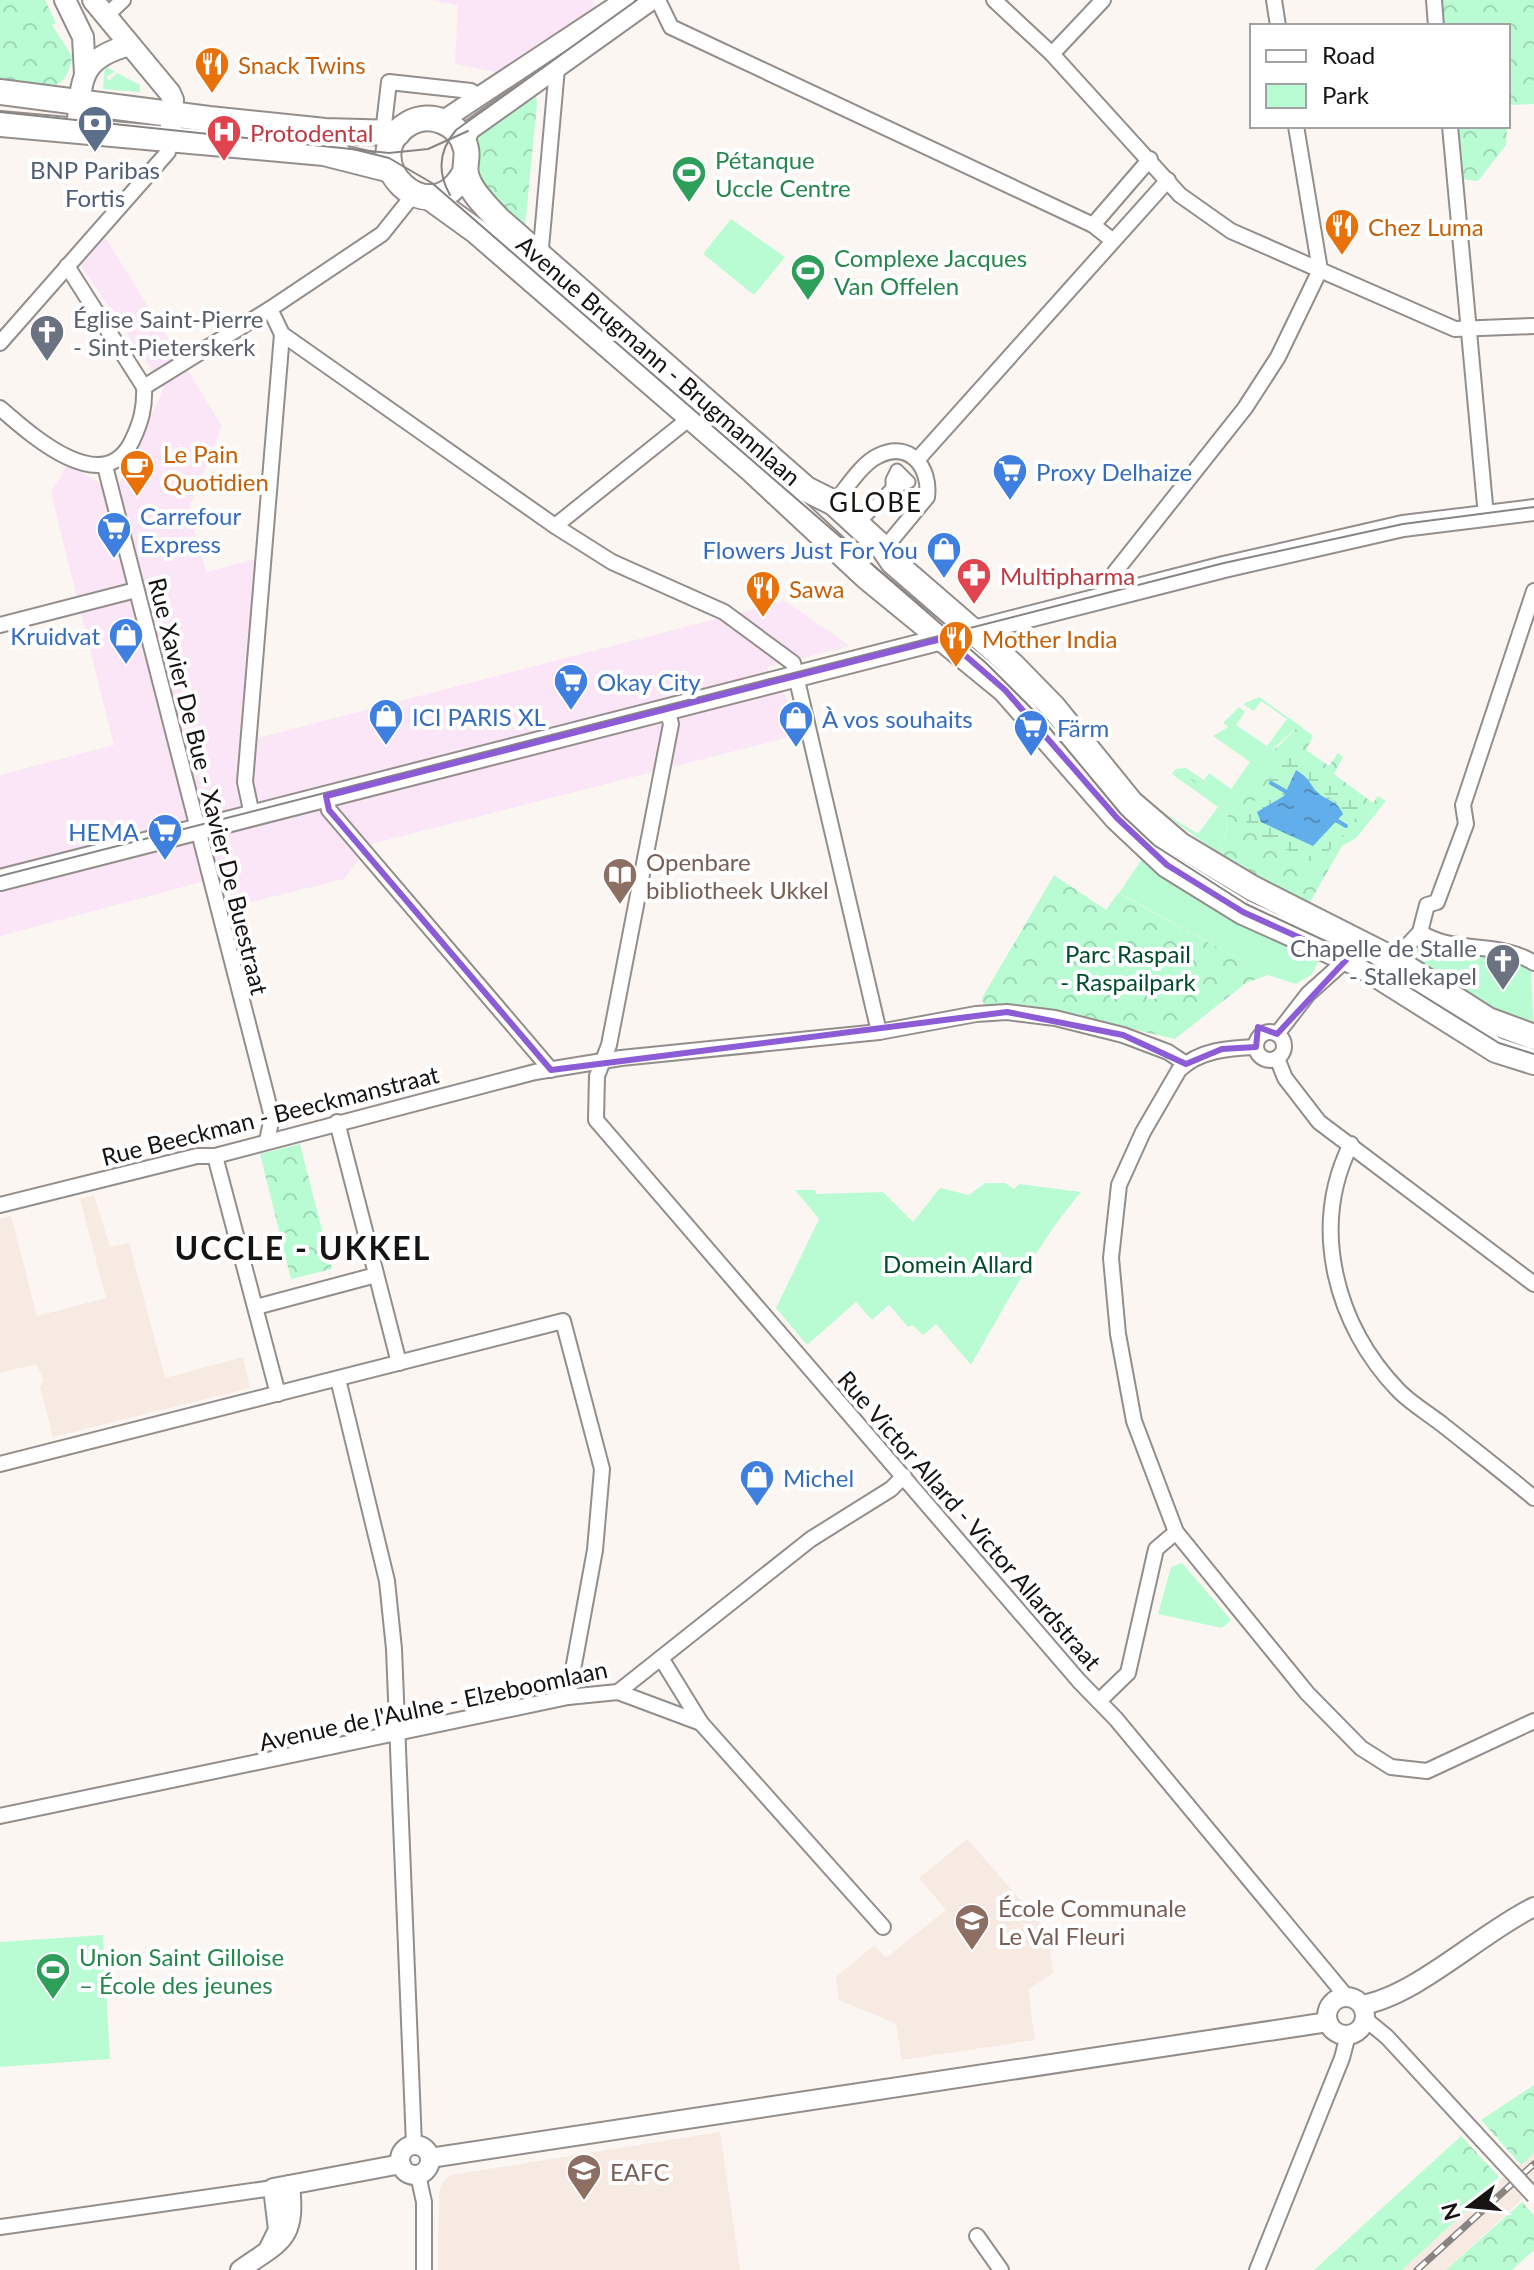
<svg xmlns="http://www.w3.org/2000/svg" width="1534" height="2270" font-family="Lato,sans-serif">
	<defs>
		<pattern id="forest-crowns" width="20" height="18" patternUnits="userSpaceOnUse" patternTransform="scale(2)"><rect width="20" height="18" fill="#b9fcd3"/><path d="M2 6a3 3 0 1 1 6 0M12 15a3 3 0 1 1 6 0" fill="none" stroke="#9ed7b4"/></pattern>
		<pattern id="wetland-marsh" width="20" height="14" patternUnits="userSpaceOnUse" patternTransform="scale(2)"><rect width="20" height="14" fill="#b9fcd3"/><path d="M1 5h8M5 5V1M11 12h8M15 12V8" fill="none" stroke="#9ed7b4"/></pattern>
		<pattern id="water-ripples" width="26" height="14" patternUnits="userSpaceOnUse" patternTransform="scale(2)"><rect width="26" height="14" fill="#62aeea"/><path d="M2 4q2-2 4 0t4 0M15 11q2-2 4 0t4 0" fill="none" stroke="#508cbc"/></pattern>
	</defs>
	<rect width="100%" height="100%" fill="#fbf6f2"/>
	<g fill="#fae6f6">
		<path d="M431 0H592L600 13 505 74 455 64 458 5Z"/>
		<path d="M105 237 222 426 189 509 206 572 271 555 258 738 785 601 850 646 767 667 785 694 797 735 371 844 344 879 235 906 224 876 0 936V775L114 745 51 492 69 463 114 494 164 388 79 263Z"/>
	</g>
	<g fill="#f7eae2">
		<path d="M94 1195 110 1247 129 1243 165 1378 243 1357 250 1388 53 1437 40 1387 44 1380 36 1364 0 1373V1219L11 1216 37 1316 106 1298 80 1199Z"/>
		<path d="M967 1839 1048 1931 1053 1973 1028 1990 1035 2040 902 2060 896 2024 839 2000 836 1977 874 1945 886 1958 946 1910 919 1878Z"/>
		<path d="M720 2132 740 2270H438L439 2192 442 2183 451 2175Z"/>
		<path d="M1534 2153V2188L1446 2270H1402L1501 2179Z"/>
	</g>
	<g fill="#b9fcd3">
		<path d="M105 66 115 72 106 77 109 81 117 73 140 85V92L103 89Z"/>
		<path d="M731 219 785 257 754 295 703 254Z"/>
		<path d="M1259 697 1299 725 1261 760 1253 778 1227 797 1204 780 1209 773 1231 789 1250 762 1213 736 1228 727 1223 723 1239 707 1245 712 1236 725 1267 746 1287 719 1261 701 1254 711 1243 704Z"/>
		<path d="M1175 769C1210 794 1249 806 1215 851L1158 809 1198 834 1218 807 1172 774Z"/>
		<path d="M1142 859C1195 902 1256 933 1319 960L1312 974 1296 984 1268 975 1119 893Z"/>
		<path d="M1423 941C1458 959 1498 947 1531 971L1534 1032 1506 1025 1413 958 1412 953Z"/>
		<path d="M985 1183H1005L1014 1189 1019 1184 1081 1192C1037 1244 1005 1306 971 1365L936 1324 923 1335 912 1325 908 1327 889 1305 872 1320 856 1302 807 1345 776 1308 819 1219 795 1190H815L816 1194 883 1192 913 1222 940 1188 969 1195Z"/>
		<path d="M1182 1563 1231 1620 1222 1628 1158 1614 1171 1567Z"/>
		<path d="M103 1935 110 2059 0 2067V1942Z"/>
	</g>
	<g fill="url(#forest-crowns)">
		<path d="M0 0H45L56 23 52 25 72 56C70 72 66 81 51 88L0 84Z"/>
		<path d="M1441 0H1534V104L1508 105V26H1443Z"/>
		<path d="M535 90 537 104 524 237 475 178 473 156 476 132Z"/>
		<path d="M1457 126H1507L1506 145 1478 181 1461 179Z"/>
		<path d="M1299 725 1313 736 1306 750 1329 766 1338 753 1343 757 1334 774 1373 803 1378 796 1386 801 1356 838 1342 846 1310 902 1264 881 1215 851C1249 806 1210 794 1175 769L1186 768 1227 796 1253 778 1262 755 1278 747Z"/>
		<path d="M1054 875 1106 910 1118 893 1268 975 1246 983 1175 1039 1027 1005 984 1008 982 998Z"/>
		<path d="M300 1144 332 1269 291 1279 260 1154Z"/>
		<path d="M1534 2085V2153L1521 2165 1481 2120Z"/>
		<path d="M1461 2136 1501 2179 1402 2270H1314Z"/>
		<path d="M1522 2202 1534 2215V2250L1512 2270H1446Z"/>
	</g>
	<path fill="url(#wetland-marsh)" fill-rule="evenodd" d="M1298 753 1352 796 1359 811C1351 829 1330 856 1310 861L1257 835 1246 821C1249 804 1282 757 1298 753ZM1296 770C1313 780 1320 793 1338 803L1294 838 1258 812 1284 796Z"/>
	<path fill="url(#water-ripples)" d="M1296 770C1312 780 1309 784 1318 793 1329 802 1337 800 1343 814L1313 846 1261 822 1257 812 1284 796Z"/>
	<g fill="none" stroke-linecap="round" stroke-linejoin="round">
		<g stroke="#62aeea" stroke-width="4">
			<path d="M1271 783 1290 794"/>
			<path d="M1336 820 1346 826"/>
		</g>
		<defs>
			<path id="pedestrian" d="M862 520 892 488 909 482 897 470 892 480V488"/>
			<g id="minor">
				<path d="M658 0 671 27 1093 225 1112 240"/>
				<path d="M994 0 1052 54 1180 195 1231 231 1455 329 1534 326"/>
				<path d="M1274 0 1278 26"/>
				<path d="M1434 0 1436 26"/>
				<path d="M106 16 123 0"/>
				<path d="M1052 54 1103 0"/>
				<path d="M1450 126 1486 516"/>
				<path d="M383 133 389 82 471 91 480 97"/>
				<path d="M1093 225 1150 159"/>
				<path d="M540 259 557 68"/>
				<path d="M270 309 282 334 555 526 612 562 724 612 793 663 879 1032"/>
				<path d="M0 343 168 152 170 139"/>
				<path d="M144 387 270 309 382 234 414 194"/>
				<path d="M0 408C31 435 103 500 132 441 141 422 145 408 144 387L67 266"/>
				<path d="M918 459 1168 180"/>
				<path d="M105 466 272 1117 267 1141"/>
				<path d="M834 503C846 489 862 463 878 456 909 440 931 467 927 497L884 549"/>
				<path d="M555 526 695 414"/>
				<path d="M1114 595 1115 572 1245 408 1278 357 1320 270 1296 126"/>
				<path d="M0 625 136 590"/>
				<path d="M667 709 671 724 609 1045 597 1076 596 1120 1079 1681 1116 1719 1346 1996"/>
				<path d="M326 796 329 810 551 1070"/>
				<path d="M252 815 245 782 282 334"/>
				<path d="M1420 932C1455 955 1498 940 1534 963"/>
				<path d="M1394 960 1420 932 1427 905 1437 902 1466 824 1463 805 1534 591"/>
				<circle cx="1270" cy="1046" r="14"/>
				<path d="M1277 1034 1308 994 1347 959"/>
				<path d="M1256 1047C1229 1048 1199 1050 1179 1070L1143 1132 1119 1185 1111 1258 1118 1334 1134 1421 1176 1532 1307 1693 1361 1748 1391 1767 1427 1771 1534 1721"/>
				<path d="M1277 1058 1285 1078 1319 1122 1534 1284"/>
				<path d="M337 1122 399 1363"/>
				<path d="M1351 1144C1309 1228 1336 1326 1399 1391 1412 1404 1429 1414 1443 1425 1473 1449 1504 1473 1534 1498"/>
				<path d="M215 1156 278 1394"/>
				<path d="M0 1205 197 1156H215L535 1072 621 1058 879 1032 976 1014 1007 1012 1055 1018 1123 1035 1168 1052 1186 1064"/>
				<path d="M256 1307 376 1275"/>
				<path d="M338 1379 387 1581 394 1649 414 2145"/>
				<path d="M0 1464 563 1321 602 1469 595 1550 568 1697"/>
				<path d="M618 1692 701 1723 661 1658"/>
				<path d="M1099 1701 1128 1673 1156 1549 1176 1532"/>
				<path d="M701 1723 883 1927"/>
				<path d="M0 1816 568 1697 618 1692 811 1539 891 1489 904 1476"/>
				<path d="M1365 2019 1387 2037 1482 2140"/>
				<path d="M418 2175 424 2202V2270"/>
				<path d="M0 2227 273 2188"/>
				<path d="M977 2236 1001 2270"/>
				<path d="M1257 2270 1342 2058 1348 2035"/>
			</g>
			<g id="tertiary">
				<path d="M442 121 625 0"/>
				<path d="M464 142 470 130 652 0"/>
				<circle cx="1346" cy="2016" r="19"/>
				<path d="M1362 2005C1416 1996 1482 1932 1534 1907"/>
				<circle cx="415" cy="2160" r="15"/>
				<path d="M430 2158 1328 2022"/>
				<path d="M268 2250 278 2230 273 2188 401 2164"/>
				<path d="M240 2270C282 2240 296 2241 290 2185"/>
			</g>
			<g id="secondary">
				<path d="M65 0 83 37 85 74"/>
				<path d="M93 0 170 93 173 100 170 139"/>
				<path d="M77 130C82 81 77 59 130 45"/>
				<path d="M0 880 1224 567 1403 526 1534 510"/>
			</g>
			<g id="primary">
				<path d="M0 92 209 119 325 131 398 133"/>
				<path d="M0 124 324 153 391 170"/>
				<path d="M465 172C430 238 352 158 408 124 431 110 461 124 466 149 468 158 464 166 466 174 469 190 487 207 498 219L806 489 834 503 884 549 893 562 1012 665 1054 708 1131 803 1180 845 1252 888 1394 960 1488 1020 1534 1037"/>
				<path d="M429 197 476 231 752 470 868 578 1005 690 1117 818 1167 865 1243 912 1361 965 1496 1050 1534 1062"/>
			</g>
		</defs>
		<use href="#pedestrian" stroke="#938e8b" stroke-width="15"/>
		<use href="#minor" stroke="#938e8b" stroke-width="18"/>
		<use href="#tertiary" stroke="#938e8b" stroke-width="22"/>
		<use href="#secondary" stroke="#938e8b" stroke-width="24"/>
		<use href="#primary" stroke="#938e8b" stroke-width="28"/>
		<use href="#pedestrian" stroke="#fff" stroke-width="11"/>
		<use href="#minor" stroke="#fff" stroke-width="14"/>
		<use href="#tertiary" stroke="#fff" stroke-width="18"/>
		<use href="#secondary" stroke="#fff" stroke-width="20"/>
		<use href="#primary" stroke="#fff" stroke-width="24"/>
		<g stroke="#878482" stroke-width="2">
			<path d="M0 112 389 153 428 149 468 131"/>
			<path d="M349 148 389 158 432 183 986 663 1042 719 1121 814 1154 845 1246 904 1364 959 1499 1043 1534 1054"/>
			<path d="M450 195C437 172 439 150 456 130L637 0"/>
			<path d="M0 876 1224 563 1403 524 1534 507"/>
		</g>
		<defs>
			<path id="rail" d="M1417 2270 1534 2164"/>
		</defs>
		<use href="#rail" stroke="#878482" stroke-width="7"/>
		<use href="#rail" stroke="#fff" stroke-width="4" stroke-dasharray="12" stroke-linecap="butt"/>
		<defs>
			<path id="minor-bridge" d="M1482 2140 1534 2196"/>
		</defs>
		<use href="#minor-bridge" stroke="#938e8b" stroke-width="18" stroke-linecap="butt"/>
		<use href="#minor-bridge" stroke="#fff" stroke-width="14"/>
	</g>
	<path fill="none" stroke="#8b5cd5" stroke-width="6" stroke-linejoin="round" d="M945 638 1005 690 1117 818 1167 865 1243 912 1347 959 1277 1034 1258 1027 1256 1047 1222 1049 1186 1064 1123 1035 1007 1012 551 1070 329 810 326 796Z"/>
	<defs>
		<symbol id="restaurant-pin" viewBox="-11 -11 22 30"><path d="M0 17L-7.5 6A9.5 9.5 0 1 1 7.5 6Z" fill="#e8710a" stroke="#fff"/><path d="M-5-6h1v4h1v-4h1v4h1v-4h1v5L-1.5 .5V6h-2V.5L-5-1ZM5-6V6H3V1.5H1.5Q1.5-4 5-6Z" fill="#fff"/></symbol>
		<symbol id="bank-pin" viewBox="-11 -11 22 30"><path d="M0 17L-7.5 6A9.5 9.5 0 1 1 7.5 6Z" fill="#5c6f8a" stroke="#fff"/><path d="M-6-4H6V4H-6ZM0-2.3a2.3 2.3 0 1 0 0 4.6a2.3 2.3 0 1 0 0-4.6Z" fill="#fff"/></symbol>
		<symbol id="hospital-pin" viewBox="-11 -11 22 30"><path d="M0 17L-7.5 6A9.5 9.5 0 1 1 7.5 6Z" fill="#e0444e" stroke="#fff"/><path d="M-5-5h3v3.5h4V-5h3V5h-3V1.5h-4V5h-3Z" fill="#fff"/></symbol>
		<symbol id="stadium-pin" viewBox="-11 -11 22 30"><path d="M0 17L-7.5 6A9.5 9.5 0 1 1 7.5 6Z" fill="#2e9e5b" stroke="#fff"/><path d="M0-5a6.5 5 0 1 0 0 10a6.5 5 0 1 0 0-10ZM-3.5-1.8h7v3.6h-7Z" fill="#fff"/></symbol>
		<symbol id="church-pin" viewBox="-11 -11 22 30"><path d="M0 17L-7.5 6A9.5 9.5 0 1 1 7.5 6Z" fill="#6b7280" stroke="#fff"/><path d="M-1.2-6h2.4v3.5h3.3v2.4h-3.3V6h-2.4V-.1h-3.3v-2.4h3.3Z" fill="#fff"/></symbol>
		<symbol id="cafe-pin" viewBox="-11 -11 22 30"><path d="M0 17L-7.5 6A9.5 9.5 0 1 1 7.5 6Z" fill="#e8710a" stroke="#fff"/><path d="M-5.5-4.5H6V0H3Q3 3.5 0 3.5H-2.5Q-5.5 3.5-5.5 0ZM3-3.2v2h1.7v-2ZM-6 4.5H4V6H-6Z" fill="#fff"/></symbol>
		<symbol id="supermarket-pin" viewBox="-11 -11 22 30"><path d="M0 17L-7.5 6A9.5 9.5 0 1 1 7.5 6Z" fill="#3f7fe0" stroke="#fff"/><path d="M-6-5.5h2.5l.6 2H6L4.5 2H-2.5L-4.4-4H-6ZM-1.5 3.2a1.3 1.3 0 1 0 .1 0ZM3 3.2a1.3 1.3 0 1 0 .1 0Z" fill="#fff"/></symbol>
		<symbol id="shop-pin" viewBox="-11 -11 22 30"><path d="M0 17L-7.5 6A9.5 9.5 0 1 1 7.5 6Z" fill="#3f7fe0" stroke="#fff"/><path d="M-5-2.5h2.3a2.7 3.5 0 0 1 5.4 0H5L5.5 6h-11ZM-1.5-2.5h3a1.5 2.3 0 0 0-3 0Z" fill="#fff"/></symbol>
		<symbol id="pharmacy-pin" viewBox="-11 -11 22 30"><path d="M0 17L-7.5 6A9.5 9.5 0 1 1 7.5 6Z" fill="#e0444e" stroke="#fff"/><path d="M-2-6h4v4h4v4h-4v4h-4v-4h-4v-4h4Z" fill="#fff"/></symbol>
		<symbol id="library-pin" viewBox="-11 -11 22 30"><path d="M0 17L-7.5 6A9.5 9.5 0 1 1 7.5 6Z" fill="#8d6e63" stroke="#fff"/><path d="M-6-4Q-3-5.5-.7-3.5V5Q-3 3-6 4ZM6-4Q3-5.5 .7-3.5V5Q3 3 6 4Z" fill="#fff"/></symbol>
		<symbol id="school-pin" viewBox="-11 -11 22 30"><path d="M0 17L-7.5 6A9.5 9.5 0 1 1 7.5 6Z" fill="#8d6e63" stroke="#fff"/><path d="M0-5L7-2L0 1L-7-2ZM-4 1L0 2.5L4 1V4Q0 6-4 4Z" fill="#fff"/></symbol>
		<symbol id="university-pin" viewBox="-11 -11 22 30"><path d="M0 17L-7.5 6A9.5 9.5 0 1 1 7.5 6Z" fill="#8d6e63" stroke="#fff"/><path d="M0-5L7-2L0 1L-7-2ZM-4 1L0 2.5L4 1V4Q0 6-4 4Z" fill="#fff"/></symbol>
	</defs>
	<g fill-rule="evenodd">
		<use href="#restaurant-pin" x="192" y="44" width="40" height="54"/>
		<use href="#bank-pin" x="75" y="103" width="40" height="54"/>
		<use href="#hospital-pin" x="204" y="112" width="40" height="54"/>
		<use href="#stadium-pin" x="669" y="153" width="40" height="54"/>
		<use href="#restaurant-pin" x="1322" y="206" width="40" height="54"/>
		<use href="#stadium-pin" x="788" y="251" width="40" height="54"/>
		<use href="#church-pin" x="27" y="312" width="40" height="54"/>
		<use href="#cafe-pin" x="117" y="447" width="40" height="54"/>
		<use href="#supermarket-pin" x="990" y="451" width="40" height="54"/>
		<use href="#supermarket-pin" x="94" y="509" width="40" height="54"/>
		<use href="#shop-pin" x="924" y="529" width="40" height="54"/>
		<use href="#pharmacy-pin" x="954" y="555" width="40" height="54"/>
		<use href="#restaurant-pin" x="743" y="568" width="40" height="54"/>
		<use href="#shop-pin" x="106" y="615" width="40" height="54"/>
		<use href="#restaurant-pin" x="936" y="618" width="40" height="54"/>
		<use href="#supermarket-pin" x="551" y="661" width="40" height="54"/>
		<use href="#shop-pin" x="366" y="696" width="40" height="54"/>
		<use href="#shop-pin" x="776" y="698" width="40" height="54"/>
		<use href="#supermarket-pin" x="1011" y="707" width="40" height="54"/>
		<use href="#supermarket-pin" x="145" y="811" width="40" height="54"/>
		<use href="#library-pin" x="600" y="855" width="40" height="54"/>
		<use href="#church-pin" x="1483" y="941" width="40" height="54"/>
		<use href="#shop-pin" x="737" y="1457" width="40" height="54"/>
		<use href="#school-pin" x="952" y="1901" width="40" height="54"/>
		<use href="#stadium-pin" x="33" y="1950" width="40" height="54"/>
		<use href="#university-pin" x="564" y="2151" width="40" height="54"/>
	</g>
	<g text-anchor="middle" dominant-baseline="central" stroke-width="8" stroke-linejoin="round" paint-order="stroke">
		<g font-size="24" fill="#c56008" stroke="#fff" text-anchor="start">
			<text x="238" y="64">Snack Twins</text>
			<text x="1368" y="226">Chez Luma</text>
			<text x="163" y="453">Le Pain<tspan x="163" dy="28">Quotidien</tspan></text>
			<text x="789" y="588">Sawa</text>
			<text x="982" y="638">Mother India</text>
		</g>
		<g font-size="24" fill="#be3a42" stroke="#fff" text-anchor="start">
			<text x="250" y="132">Protodental</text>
			<text x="1000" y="575">Multipharma</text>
		</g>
		<g font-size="24" fill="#27864d" stroke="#fff" text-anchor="start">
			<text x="715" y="159">Pétanque<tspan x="715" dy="28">Uccle Centre</tspan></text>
			<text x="834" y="257">Complexe Jacques<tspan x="834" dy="28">Van Offelen</tspan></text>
			<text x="79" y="1956">Union Saint Gilloise<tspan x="79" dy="28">– École des jeunes</tspan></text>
		</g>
		<g font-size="24" fill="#4e5e75" stroke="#fff">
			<text x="95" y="169">BNP Paribas<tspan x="95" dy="28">Fortis</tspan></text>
		</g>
		<g font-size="24" fill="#5b616d" stroke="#fff" text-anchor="start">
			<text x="73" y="318">Église Saint-Pierre<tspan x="73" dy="28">- Sint-Pieterskerk</tspan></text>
			<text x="1477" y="947" text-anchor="end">Chapelle de Stalle<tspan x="1477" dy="28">- Stallekapel</tspan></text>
		</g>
		<g font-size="24" fill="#161413" stroke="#fff">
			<text transform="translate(659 360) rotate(41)">Avenue Brugmann - Brugmannlaan</text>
			<text transform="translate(209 786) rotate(76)">Rue Xavier De Bue - Xavier De Buestraat</text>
			<text transform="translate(270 1115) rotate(-14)">Rue Beeckman - Beeckmanstraat</text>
			<text transform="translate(970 1520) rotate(49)">Rue Victor Allard - Victor Allardstraat</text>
			<text transform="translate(433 1705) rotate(-12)">Avenue de l'Aulne - Elzeboomlaan</text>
		</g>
		<g font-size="24" fill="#366cbe" stroke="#fff" text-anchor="start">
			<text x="1036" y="471">Proxy Delhaize</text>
			<text x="140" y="515">Carrefour<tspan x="140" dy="28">Express</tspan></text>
			<text x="918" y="549" text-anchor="end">Flowers Just For You</text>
			<text x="100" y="635" text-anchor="end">Kruidvat</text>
			<text x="597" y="681">Okay City</text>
			<text x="412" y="716">ICI PARIS XL</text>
			<text x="822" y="718">À vos souhaits</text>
			<text x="1057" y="727">Färm</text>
			<text x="139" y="831" text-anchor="end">HEMA</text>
			<text x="783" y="1477">Michel</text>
		</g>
		<g font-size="24" fill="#785e54" stroke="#fff" text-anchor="start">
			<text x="646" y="861">Openbare<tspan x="646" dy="28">bibliotheek Ukkel</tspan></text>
			<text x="998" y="1907">École Communale<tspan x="998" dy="28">Le Val Fleuri</tspan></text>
			<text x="610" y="2171">EAFC</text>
		</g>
		<g font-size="24" fill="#004d2d" stroke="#fff">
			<text x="1128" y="953">Parc Raspail<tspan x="1128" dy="28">- Raspailpark</tspan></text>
			<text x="958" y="1263">Domein Allard</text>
		</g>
		<g font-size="26" letter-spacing="2" fill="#161413" stroke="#fff">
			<text x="876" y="502">GLOBE</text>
		</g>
		<g font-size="32" font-weight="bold" letter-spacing="2" fill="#161413" stroke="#fff">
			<text x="303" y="1247">UCCLE - UKKEL</text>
		</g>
	</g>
	<rect x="1250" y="24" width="260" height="104" fill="#ffffff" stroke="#a2a1a1" stroke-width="2"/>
	<rect x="1266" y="50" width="40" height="12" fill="#ffffff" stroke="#a2a1a1" stroke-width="2"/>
	<text x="1322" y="64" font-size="24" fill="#161413">Road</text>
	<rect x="1266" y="84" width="40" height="24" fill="#b9fcd3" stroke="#a2a1a1" stroke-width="2"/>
	<text x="1322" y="104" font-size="24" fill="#161413">Park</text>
	<g transform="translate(1470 2206) rotate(254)" stroke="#ffffff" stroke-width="6" paint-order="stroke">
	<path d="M0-6L14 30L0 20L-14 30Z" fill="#161413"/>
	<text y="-12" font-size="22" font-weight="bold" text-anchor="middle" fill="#161413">N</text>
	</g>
</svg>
